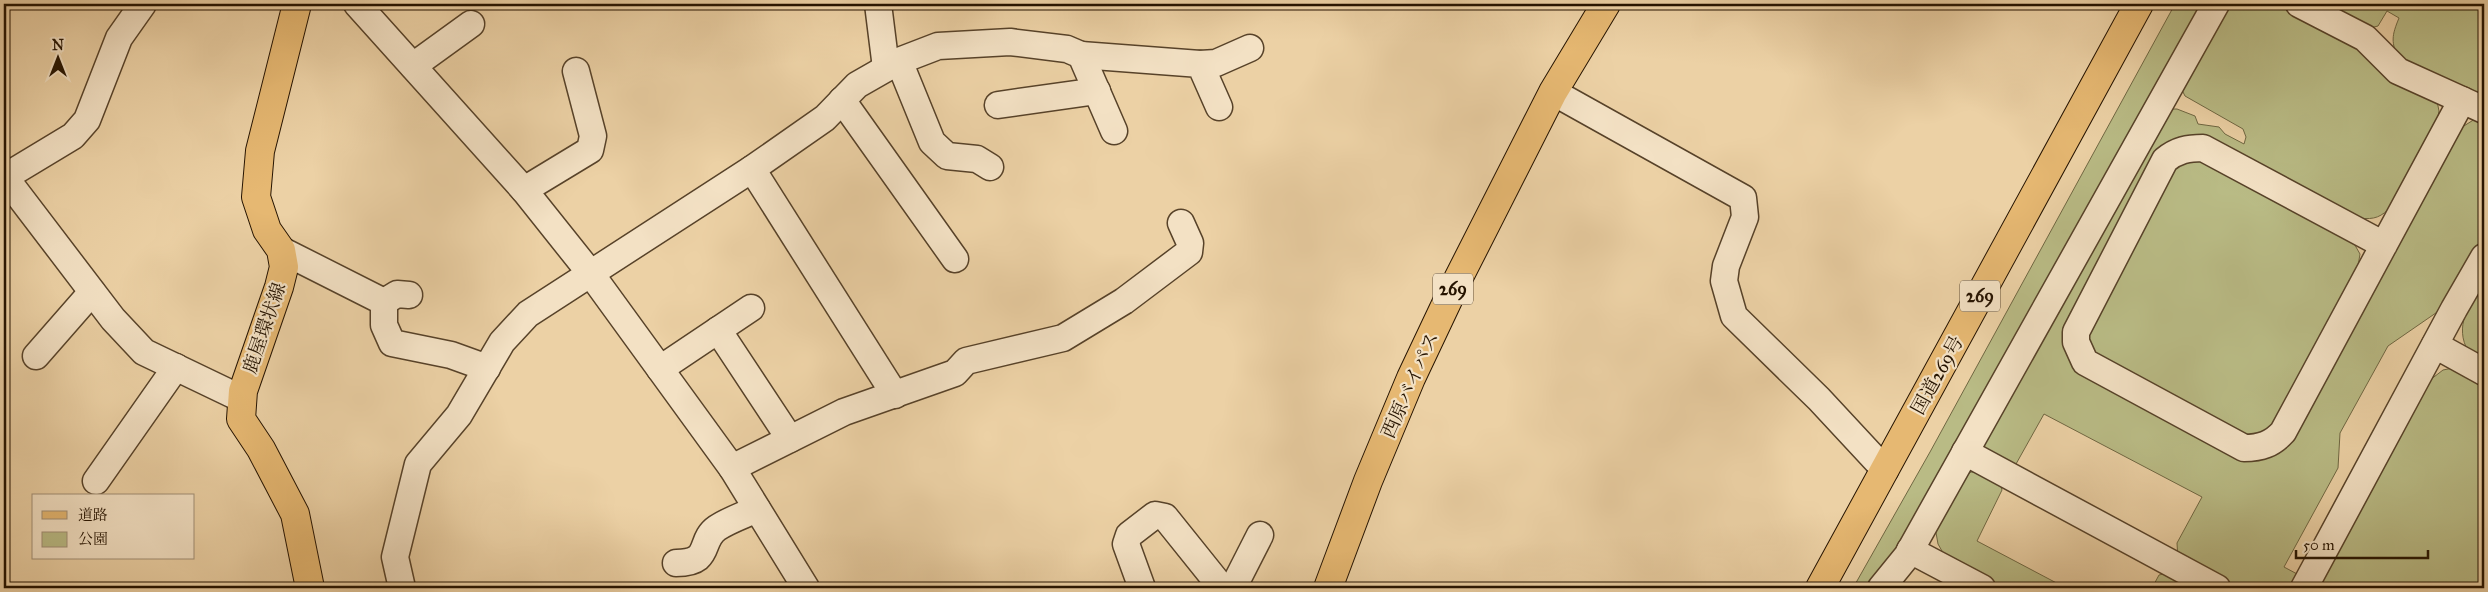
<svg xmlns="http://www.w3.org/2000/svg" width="2488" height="592" font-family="'IM FELL Great Primer','Noto Serif JP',serif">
	<rect width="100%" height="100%" fill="#ecd1a5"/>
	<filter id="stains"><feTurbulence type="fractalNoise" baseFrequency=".004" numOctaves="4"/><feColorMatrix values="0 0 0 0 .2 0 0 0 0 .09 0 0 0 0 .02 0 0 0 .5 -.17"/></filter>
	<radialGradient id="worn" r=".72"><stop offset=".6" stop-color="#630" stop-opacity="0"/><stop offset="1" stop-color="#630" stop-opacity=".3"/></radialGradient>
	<g fill="#b9bb85" stroke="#6f6742">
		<path d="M2175 4H2207L1877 588H1853L1930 452Z"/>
		<path d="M2227 4H2280L2342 35 2369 60 2437 101 2439 111 2437 122 2392 206C2381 217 2375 220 2359 218L2202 136C2182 135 2171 142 2155 154L2069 316 2065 329V338L2253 460 2459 129 2475 119 2484 118V234L2446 306 2388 346 2340 433 2338 468 2284 567 2299 575 2293 588H2228L2178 560 2177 543 2202 497 2044 414 2016 464 2005 467 1987 452 1983 443 2170 109H2177L2195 116 2198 124 2219 127 2225 134 2244 144 2246 137 2243 129 2185 96 2182 90Z"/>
		<path d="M2335 4H2484V99L2400 60C2390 43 2392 35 2399 18L2387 11 2378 26 2370 28 2338 10Z"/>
		<path d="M2201 158 2352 240 2360 254 2358 266 2273 428 2249 438 2097 360 2088 346V328L2174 168 2181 161Z"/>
		<path d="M2484 279V359L2466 347C2455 322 2472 301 2484 279Z"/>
		<path d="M2453 368 2484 383V588H2317L2430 380 2443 370Z"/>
		<path d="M1971 472H1983L1999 479 2002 490 1977 541 2066 588H1997L1946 558 1938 544 1935 527 1960 479Z"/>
		<path d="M2172 572 2200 588H2152L2159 575Z"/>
	</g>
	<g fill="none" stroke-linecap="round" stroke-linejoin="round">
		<defs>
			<g id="minor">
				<path d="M357 4 524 190 591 274 732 468 806 588"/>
				<path d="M878 4 886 68"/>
				<path d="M2299 4 2365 38 2398 71 2484 110"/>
				<path d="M1081 55 1200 64 1219 107"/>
				<path d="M899 61 932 142 947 156 977 159 990 167"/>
				<path d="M1200 64 1216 63 1250 48"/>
				<path d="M413 66 471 24"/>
				<path d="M1553 92 1743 198 1745 217 1726 266 1724 281 1734 316 1819 399 1885 470"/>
				<path d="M842 100 955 259"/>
				<path d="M998 105 1097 91"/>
				<path d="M752 169 895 395"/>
				<path d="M4 176 113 319 144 352 242 399"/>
				<path d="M5 177 73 136 87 120 119 38 143 4"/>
				<path d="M524 190 590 150 593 136 576 71"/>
				<path d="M2384 245 2203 148C2188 148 2177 150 2165 160L2076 332V342L2085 362 2244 448C2261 448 2272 444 2283 432L2462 100"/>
				<path d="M281 250 384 302V325L392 343 451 355 487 368"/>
				<path d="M384 302 397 294 409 295"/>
				<path d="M718 330 790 439"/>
				<path d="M2435 345 2484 372"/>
				<path d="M36 356 92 292"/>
				<path d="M660 369 751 308"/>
				<path d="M1965 452 2217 588"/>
				<path d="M732 468 844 412 955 373 966 361 1063 338 1124 301 1189 252 1190 243 1181 223"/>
				<path d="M96 481 176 367"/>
				<path d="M1910 550 1982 588"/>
				<path d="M676 563C713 563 698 541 717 528 729 520 744 515 757 509"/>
				<path d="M402 588 395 557 418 464 459 415 502 342 528 314 752 169 825 118 857 85 899 61 938 46 1010 42 1067 49 1081 55 1114 131"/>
				<path d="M1142 588 1126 544 1129 535 1155 515 1165 517 1222 588"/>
				<path d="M1233 588 1260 535"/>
				<path d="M1881 588 1907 556 2216 4"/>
				<path d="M2304 588 2454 309 2484 257"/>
			</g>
			<path id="major" d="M297 4 260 151 256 197 267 230 281 250 284 267 279 287 243 391 241 419 261 449 295 514 310 588"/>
			<g id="highway">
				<path d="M1328 588 1368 481 1411 378 1455 285 1553 92 1606 4"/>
				<path d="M1820 588 2139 4"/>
			</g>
		</defs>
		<use href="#minor" stroke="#574229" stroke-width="29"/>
		<use href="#major" stroke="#251300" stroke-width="30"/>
		<use href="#highway" stroke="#251300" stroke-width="30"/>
		<use href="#minor" stroke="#f3e1c4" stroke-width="26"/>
		<use href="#major" stroke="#e6b872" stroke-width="28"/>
		<use href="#highway" stroke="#e6b872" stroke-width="28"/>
	</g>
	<g text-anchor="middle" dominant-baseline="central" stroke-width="4.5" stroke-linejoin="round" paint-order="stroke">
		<g fill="#f3e1c4" stroke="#63513b" stroke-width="1">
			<rect x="1433" y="273.5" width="40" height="31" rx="4"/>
			<rect x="1960" y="280.5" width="40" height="31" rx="4"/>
		</g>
		<g font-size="18" font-weight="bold" fill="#251300">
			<text x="1453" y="289">269</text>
			<text x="1980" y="296">269</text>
		</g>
		<g font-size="19" fill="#251300" stroke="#f3e1c4">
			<text transform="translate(264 328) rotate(-71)">鹿屋環状線</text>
			<text transform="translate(1937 375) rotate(-61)">国道269号</text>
			<text transform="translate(1410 385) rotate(-66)">西原バイパス</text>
		</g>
	</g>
	<rect width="2488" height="592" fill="none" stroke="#ecd1a5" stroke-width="20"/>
	<rect x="5" y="5" width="2478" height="582" fill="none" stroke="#251300" stroke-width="2.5"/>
	<rect x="10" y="10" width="2468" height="572" fill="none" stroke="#251300"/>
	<rect x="32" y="494" width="162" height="65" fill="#f3e1c4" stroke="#a18f76"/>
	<rect x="42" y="511" width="25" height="8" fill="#e6b872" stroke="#a18f76"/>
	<text x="78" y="520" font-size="15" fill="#251300">道路</text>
	<rect x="42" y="532" width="25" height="15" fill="#b9bb85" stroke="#a18f76"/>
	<text x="78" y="544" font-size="15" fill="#251300">公園</text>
	<g transform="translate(58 58)" stroke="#f3e1c4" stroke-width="4" paint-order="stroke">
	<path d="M0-4L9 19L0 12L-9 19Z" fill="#251300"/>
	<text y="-8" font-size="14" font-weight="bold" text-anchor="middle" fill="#251300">N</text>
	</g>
	<path d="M2296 550v8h132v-8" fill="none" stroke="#251300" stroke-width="2.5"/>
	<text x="2303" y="550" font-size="15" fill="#251300" stroke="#f3e1c4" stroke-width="4" paint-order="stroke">50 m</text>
	<rect width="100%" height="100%" filter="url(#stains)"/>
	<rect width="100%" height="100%" fill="url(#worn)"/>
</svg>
